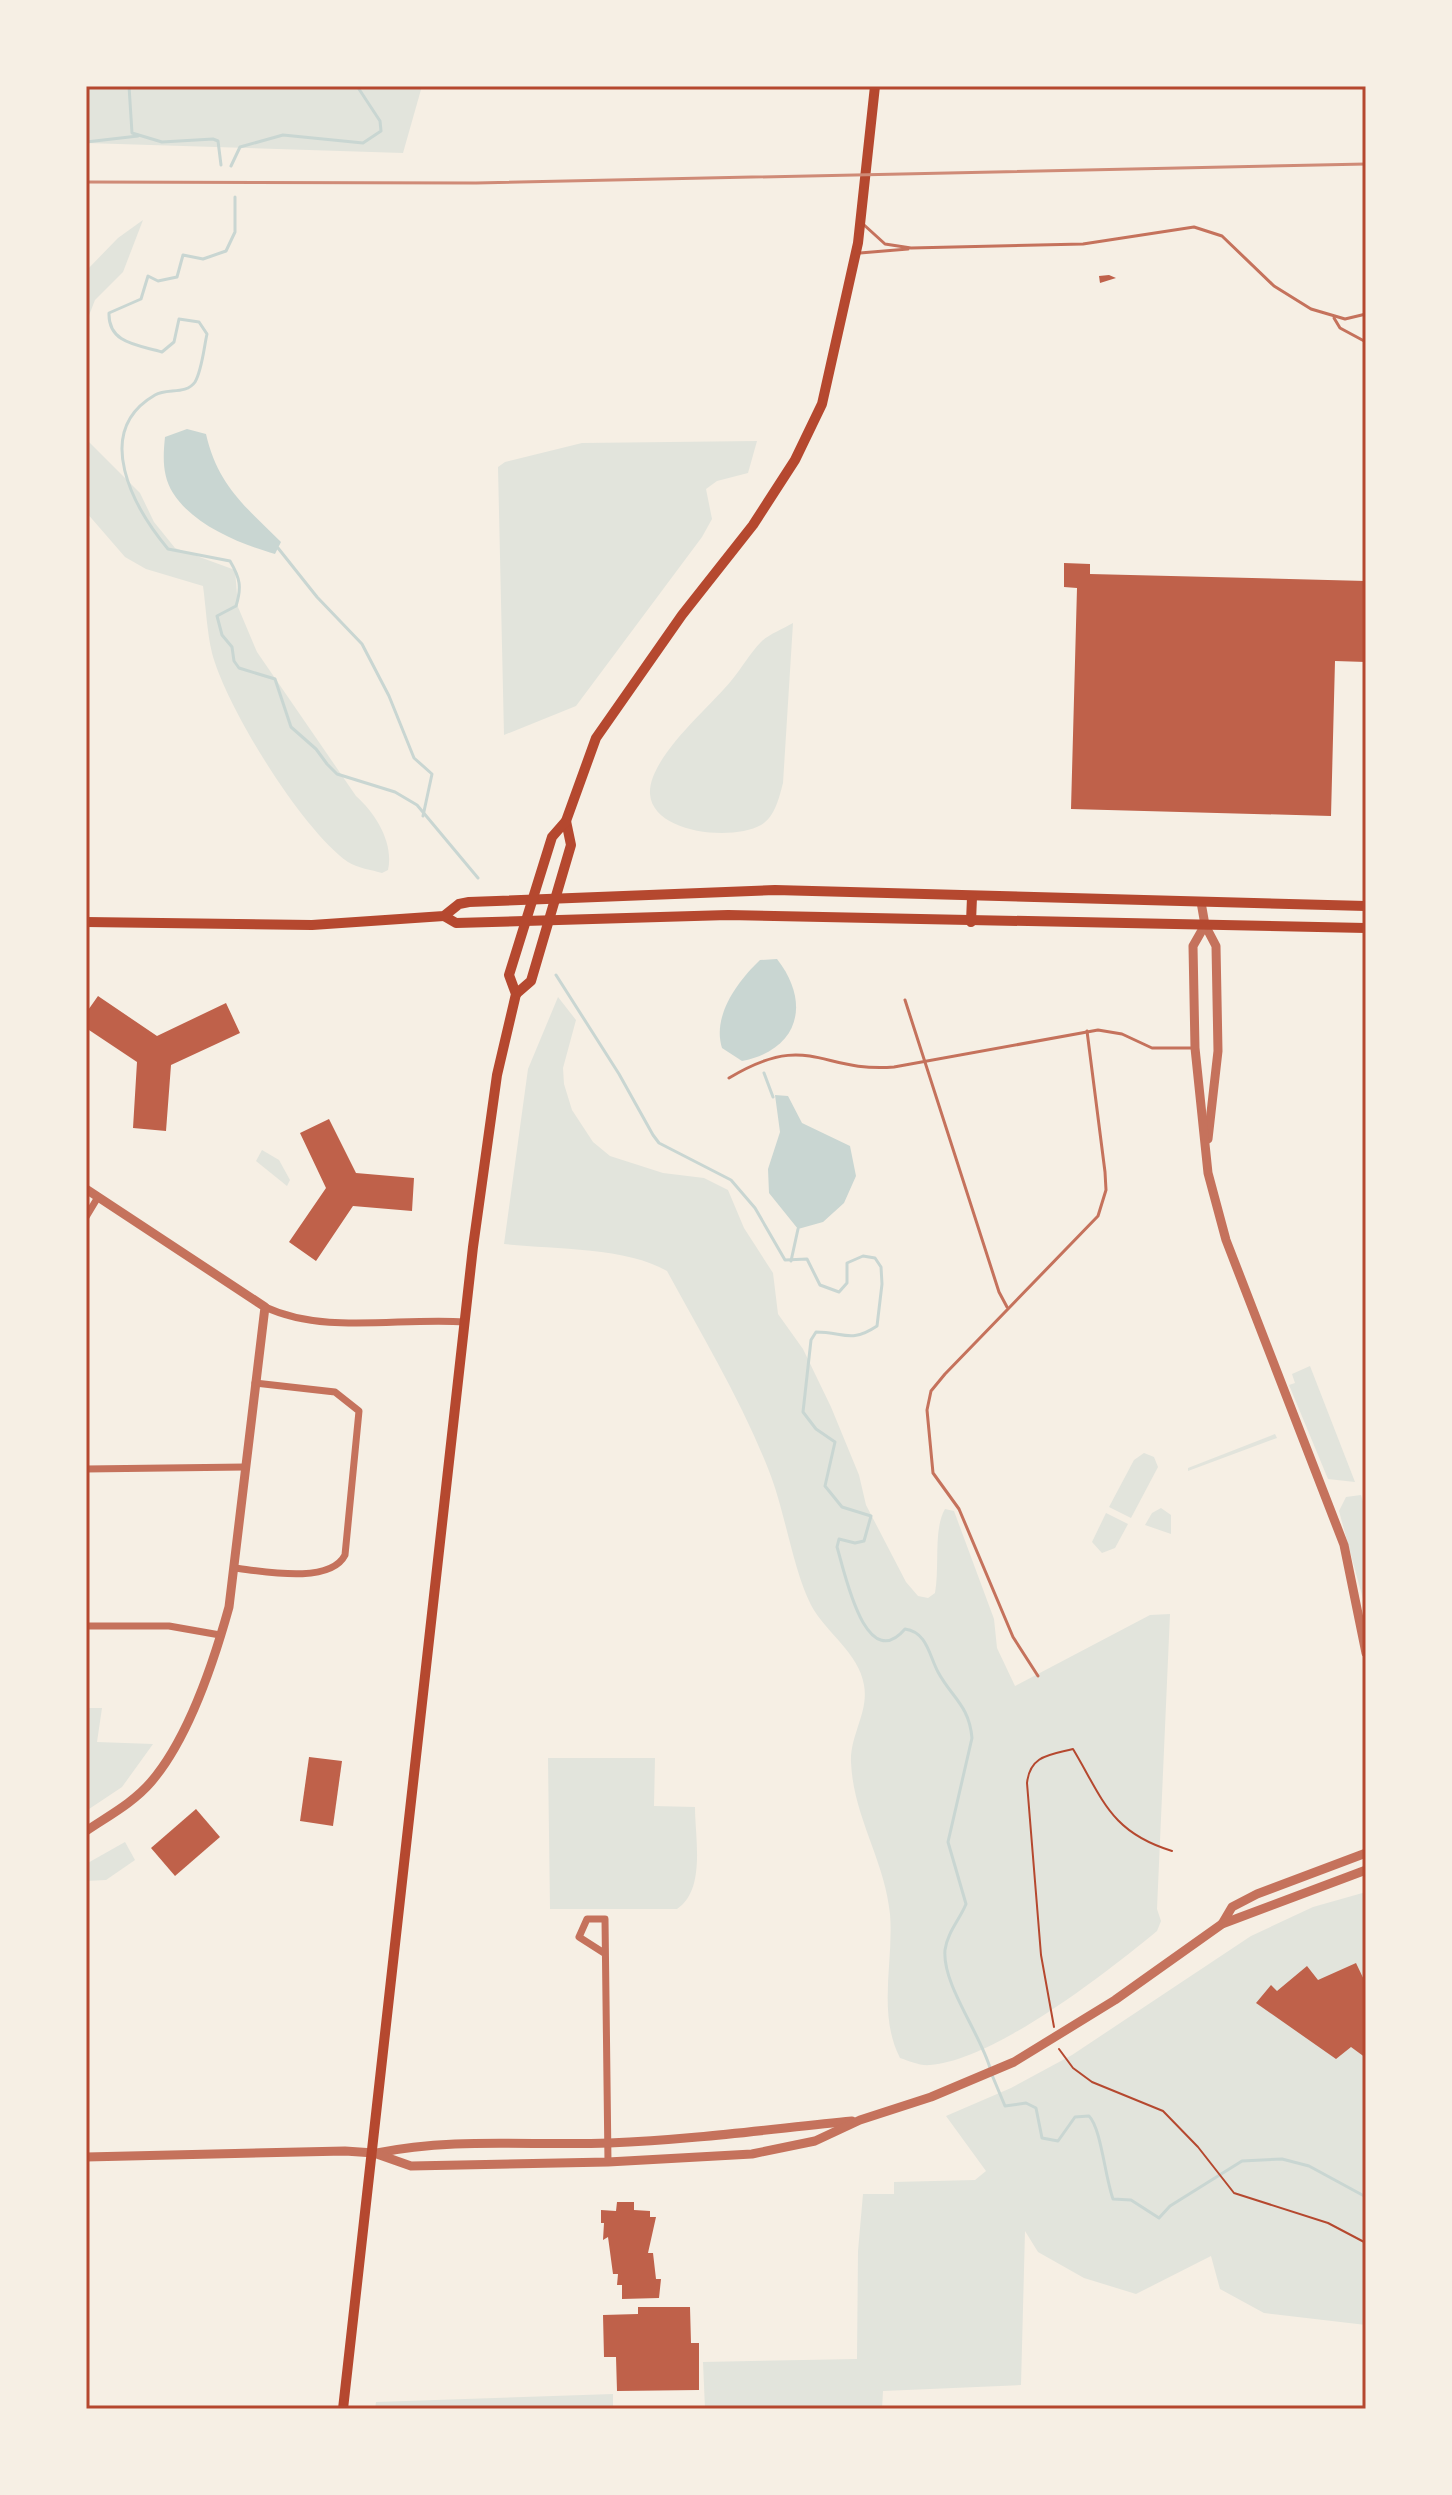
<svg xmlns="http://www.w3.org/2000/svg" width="1452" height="2495" font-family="'Fira Sans',sans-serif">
	<rect width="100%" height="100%" fill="#f6efe4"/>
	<g fill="#e2e4dc">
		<path d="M86 86H422L403 153 86 143Z"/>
		<path d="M143 220 123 272 95 300 86 323V271L118 238Z"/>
		<path d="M86 439 140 493 154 522 175 548 235 570 238 607 257 652 356 796C376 814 394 843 388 870L382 873C372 870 357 868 348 862 302 830 226 707 212 653 207 632 206 608 203 586L146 569 125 557 86 512Z"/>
		<path d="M757 441 748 473 717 481 706 489 712 519 702 537 576 706 504 735 498 467 505 462 582 443Z"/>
		<path d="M793 623 783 783C779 798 775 817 761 825 733 841 653 834 650 794 648 758 710 707 731 681 742 668 750 653 761 642 769 634 783 629 793 623Z"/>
		<path d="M558 997 576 1020 563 1068 564 1084 572 1110 593 1142 610 1156 663 1173 704 1178 728 1190 744 1228 773 1273 778 1314 803 1349 831 1407 859 1475 866 1505 906 1582 918 1596 928 1598 935 1593C940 1565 933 1530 945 1509L954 1511 994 1619 997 1648 1015 1686 1150 1615 1170 1614 1157 1909 1161 1921 1157 1931C1106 1973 995 2060 930 2065 920 2066 909 2061 900 2058 877 2013 894 1961 890 1914 885 1861 853 1816 851 1762 850 1735 869 1712 864 1685 859 1653 826 1633 811 1605 793 1570 785 1511 769 1471 742 1402 703 1337 667 1271 627 1247 551 1249 504 1244L528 1069Z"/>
		<path d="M262 1150 279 1160 290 1180 287 1186 256 1161Z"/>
		<path d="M1310 1366 1355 1482 1328 1479 1289 1385 1295 1383 1292 1374Z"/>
		<path d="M1275 1434 1277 1438 1188 1471V1468Z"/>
		<path d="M1144 1453 1154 1457 1158 1467 1131 1518 1109 1507 1134 1460Z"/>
		<path d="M1361 1495 1366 1511V1610L1339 1511 1346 1497Z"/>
		<path d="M1161 1508 1171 1515V1534L1145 1525 1152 1513Z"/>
		<path d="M1106 1513 1128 1524 1115 1548 1102 1553 1092 1542Z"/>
		<path d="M86 1708H102L97 1742 153 1744 122 1787 86 1811Z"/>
		<path d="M548 1758H655L654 1806 695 1807C695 1838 706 1890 677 1909H550Z"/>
		<path d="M125 1842 135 1860 106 1880 86 1881V1864Z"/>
		<path d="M1366 1892V2325L1264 2313 1220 2289 1211 2256 1136 2294 1084 2278 1038 2252 1025 2231 1021 2385 883 2391 882 2409H705L703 2362 857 2359 858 2251 863 2194H894V2182L975 2180 986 2171 946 2116 1011 2088 1072 2055 1251 1936 1313 1907Z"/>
		<path d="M613 2394V2409H375L376 2402Z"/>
	</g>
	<g fill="#c9d6d2">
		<path d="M187 429 206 434C218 486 245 506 281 542L275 554C240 544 193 525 173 493 162 476 163 456 165 437Z"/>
		<path d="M777 959C812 1004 798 1050 742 1061L722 1048C712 1016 737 982 760 960Z"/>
		<path d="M775 1095 788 1096 802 1123 850 1146 856 1176 844 1203 823 1222 798 1229 769 1193 768 1169 780 1132Z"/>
	</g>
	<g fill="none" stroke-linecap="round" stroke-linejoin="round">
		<g stroke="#c9d6d2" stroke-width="3">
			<path d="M129 86 132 133 162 142 213 139 218 141 221 165"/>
			<path d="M86 142 138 136"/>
			<path d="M231 166 240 147 283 135 363 143 381 131 380 121 357 86"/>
			<path d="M235 197V232L226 251 203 259 183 255 177 277 158 281 148 276 141 299 109 313C108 344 139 345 162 352L174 342 179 319 199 322 207 334C204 347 202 370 195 382 186 395 167 388 155 395 91 432 134 508 168 549L230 561C240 578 242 587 236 606L217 616 222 635 232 647 234 661 239 668 275 679 291 727 316 749 327 764 337 774 395 792 417 805 478 878"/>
			<path d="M278 548 317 597 362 644 389 696 414 758 432 774 423 816"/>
			<path d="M556 975 619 1074 653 1135 659 1143 731 1180 755 1208 785 1260 807 1259 820 1285 839 1292 847 1283V1263L863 1256 875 1258 881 1267 882 1284 877 1326C850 1344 844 1332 816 1332L811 1340 803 1412 816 1429 835 1442 825 1486 842 1507 871 1516 864 1541 855 1543 839 1539 837 1547C844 1569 865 1676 905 1629 927 1632 929 1655 938 1672 952 1698 969 1705 972 1738L948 1842 966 1904C960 1919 947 1933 945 1950 942 1984 980 2033 990 2068"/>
			<path d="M764 1073 773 1097"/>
			<path d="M791 1261 798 1229"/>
			<path d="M992 2075 1005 2106 1026 2103 1036 2108 1042 2138 1058 2141 1075 2117 1089 2116C1101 2128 1105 2177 1113 2199L1131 2200 1159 2218 1170 2206 1242 2161 1282 2159 1309 2166 1366 2197"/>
		</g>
	</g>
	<g fill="#bf614a">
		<path d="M1109 275 1116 278 1100 283 1099 276Z"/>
		<path d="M1064 563 1090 564V574L1366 581V662L1335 661 1331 816 1071 809 1077 588 1064 587Z"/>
		<path d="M98 996 157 1036 226 1003 240 1033 171 1065 166 1131 133 1128 137 1062 86 1028V1013Z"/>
		<path d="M329 1119 356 1173 414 1178 412 1211 353 1206 316 1261 289 1242 326 1188 300 1133Z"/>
		<rect x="1363" y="1326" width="3" height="25"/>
		<path d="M309 1757 342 1761 333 1826 300 1821Z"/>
		<path d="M196 1809 220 1837 175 1876 151 1848Z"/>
		<path d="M1356 1963 1366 1984V2058L1351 2047 1336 2059 1256 2003 1271 1985 1277 1991 1307 1966 1318 1980Z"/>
		<path d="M617 2202H634V2210L650 2211V2217H656L648 2253H653L656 2279H661L659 2298 622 2299V2285H617L618 2274H613L608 2237 603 2240 604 2223H601V2210L616 2211Z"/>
		<path d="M638 2307H690L691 2343H699V2390L617 2391 616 2357H604L603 2315 638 2314Z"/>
	</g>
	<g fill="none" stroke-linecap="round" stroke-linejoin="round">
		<g stroke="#b5482f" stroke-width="2">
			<path d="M1054 2027 1041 1955 1027 1783C1030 1755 1050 1755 1073 1749 1103 1799 1110 1832 1172 1851"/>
			<path d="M1059 2049 1073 2068 1092 2082 1163 2111 1198 2147 1234 2193 1328 2223 1366 2243"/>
		</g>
		<g stroke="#c5725c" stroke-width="3">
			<path d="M863 224 885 244 911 248 1083 244 1194 227 1222 236 1274 286 1311 309 1345 319 1366 314"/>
			<path d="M860 253 908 249"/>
			<path d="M1334 318 1340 328 1366 342"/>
			<path d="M905 1000 999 1292 1007 1307"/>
			<path d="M729 1078C809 1030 820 1073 894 1067L1098 1030 1122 1034 1152 1048H1191"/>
			<path d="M1038 1676 1013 1637 959 1509 933 1473 927 1410 931 1391 945 1374 1098 1216 1106 1190 1105 1172 1087 1031"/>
		</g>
		<g stroke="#c5725c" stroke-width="7">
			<path d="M86 1217 98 1197"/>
			<path d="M265 1307C325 1335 400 1317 465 1322"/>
			<path d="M86 1469 245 1467"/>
			<path d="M234 1568C261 1571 330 1585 345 1555L359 1411 335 1392 255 1383"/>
			<path d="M86 1626H169L220 1635"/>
			<path d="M604 1953 579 1937 587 1919H605L608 2162"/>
		</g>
		<g stroke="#c5725c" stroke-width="9">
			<path d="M1201 902 1205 925 1216 946 1218 1051 1208 1139"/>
			<path d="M1205 925 1193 946 1195 1048 1208 1173 1226 1240 1344 1545 1366 1653"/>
			<path d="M86 1189 265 1307 229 1607C214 1661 188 1739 151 1782 133 1803 108 1816 86 1831"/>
			<path d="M1222 1924 1232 1907 1257 1894 1366 1853"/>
			<path d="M377 2153C453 2137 532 2146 609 2143 691 2140 771 2129 852 2121"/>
			<path d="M86 2157 345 2151 374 2153 411 2166 608 2162 752 2154 815 2141 860 2120 931 2097 1014 2062 1115 2000 1222 1924 1366 1870"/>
		</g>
		<g stroke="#b5482f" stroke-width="10">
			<path d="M444 916 456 923 728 915 1366 928"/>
			<path d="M86 922 312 925 444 916 459 904 469 902 775 890 1366 906"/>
			<path d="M971 922 972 897"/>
			<path d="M516 994 531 981 571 845 566 821"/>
			<path d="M343 2409 473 1247 497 1075 516 994 509 975 552 837 566 821 596 738 682 615 753 525 795 460 822 404 858 243 875 86"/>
		</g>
		<path stroke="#cf8b77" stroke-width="3" d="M86 182 476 183 1366 164"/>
	</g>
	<rect width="1452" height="2495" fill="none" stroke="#f6efe4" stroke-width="176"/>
	<rect x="88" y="88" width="1276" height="2319" fill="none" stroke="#b5482f" stroke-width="3"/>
</svg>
